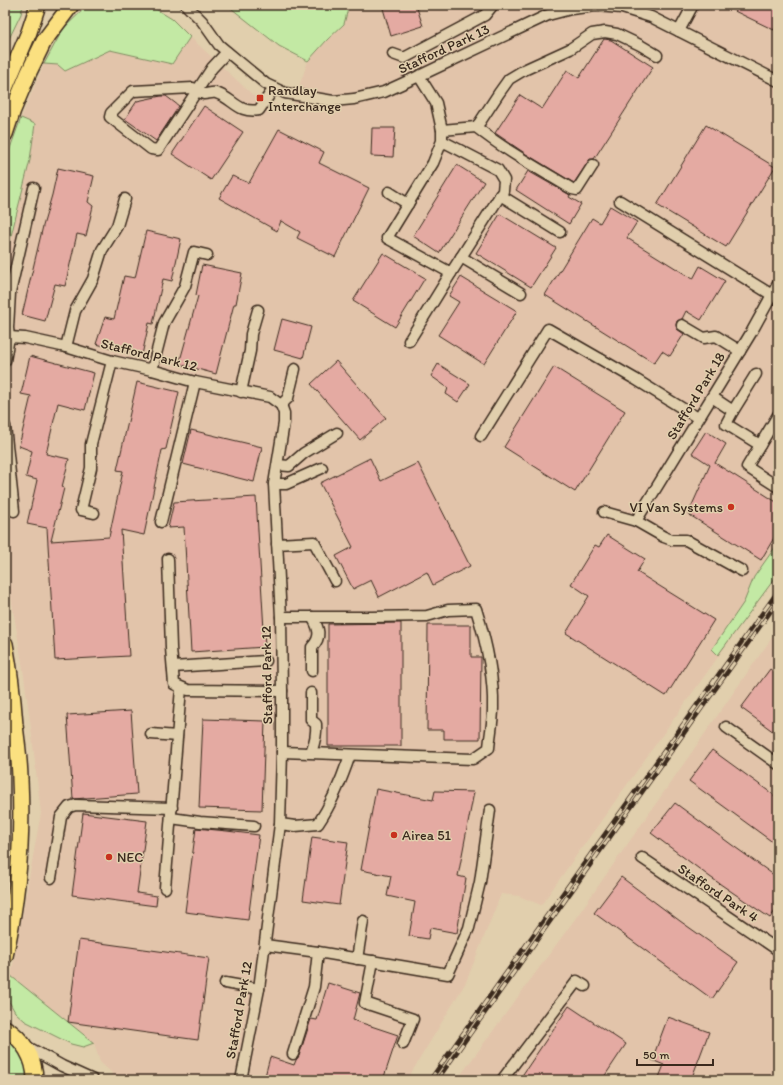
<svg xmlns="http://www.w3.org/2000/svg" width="783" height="1085" font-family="Itim,sans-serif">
	<rect width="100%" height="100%" fill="#e1cfad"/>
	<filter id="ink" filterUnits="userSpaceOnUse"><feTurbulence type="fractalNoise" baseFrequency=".025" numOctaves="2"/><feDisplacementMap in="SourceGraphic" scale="8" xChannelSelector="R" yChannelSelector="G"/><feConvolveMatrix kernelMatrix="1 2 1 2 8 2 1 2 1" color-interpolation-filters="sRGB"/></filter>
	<g filter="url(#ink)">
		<g fill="#e2c4aa">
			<path d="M349 5H778V573L541 905 519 896 501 894 466 982 407 1080H110L112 1073 100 1062 94 1043 11 976 41 813 31 728 23 669 5 561V260L30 160 35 125 21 118 44 64 58 65 65 71 110 50 172 64 190 37 255 97 291 109 308 61 327 40 344 24Z"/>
			<path d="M778 629V1080H457L578 915Z"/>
		</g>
		<g fill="#c3e9a4" stroke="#7f8a61">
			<path d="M5 5H23L21 14 5 47Z"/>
			<path d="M88 5H149L172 19 190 37 172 64 110 50 65 71 58 65 44 64 63 29Z"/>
			<path d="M227 5H349L344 24 327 40 308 61 279 46Z"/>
			<path d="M21 118 35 124 30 160 5 260V162Z"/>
			<path d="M778 543V574L718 655 712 649 744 602 754 577Z"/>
			<path d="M11 976 94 1043 83 1047 71 1044 25 1021 15 1012 7 998Z"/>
			<path d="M5 1035 18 1047 28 1069V1080H5Z"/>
		</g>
		<g fill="#e4aaa2" stroke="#3b2a1e">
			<path d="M382 5H416L423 26 391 36Z"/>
			<path d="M722 5H778V23L774 30Z"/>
			<path d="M604 39 611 40 653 67 594 159H590L574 183 526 154 495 133 520 95 542 109 567 70 579 78Z"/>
			<path d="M161 96H166L179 106 156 141 125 119 137 101Z"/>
			<path d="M204 106 243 132 211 180 172 154Z"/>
			<path d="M706 125 775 167 726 247 657 205Z"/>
			<path d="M372 128H395L393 157 371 156Z"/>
			<path d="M279 129 324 152 319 163 369 188 335 257 297 238 300 232 281 221 277 231 219 198 232 176 249 183Z"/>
			<path d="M457 165 484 182 439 253 413 236Z"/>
			<path d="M58 168 94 176 88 202 93 206 86 236 77 234 65 286 55 284 45 321 22 315 43 226 52 195Z"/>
			<path d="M528 171 570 195 569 197 581 204 569 224 516 190Z"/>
			<path d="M610 206 637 222 627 238 693 279 700 266 725 281 701 320 686 311 682 319 677 321 676 325 677 329 684 334 670 356 662 351 654 363 545 295 592 218 600 223Z"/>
			<path d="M500 214 556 248 531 287 476 253Z"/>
			<path d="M146 231 181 239 172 281 163 279 153 324 149 323 142 355 96 344 105 317 114 319 124 276 135 278Z"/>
			<path d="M383 253 425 278 395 327 353 301Z"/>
			<path d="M202 265 242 273 236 304H234L216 374 179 364 198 296 196 295Z"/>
			<path d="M461 277 517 311 484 364 438 335 459 302 449 296Z"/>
			<path d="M282 319 311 327 303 358 274 350Z"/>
			<path d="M30 356 94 373 85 410 58 403 46 454 69 459 62 487 64 488 51 541 109 537 123 471 117 470 137 382 179 392 166 449 162 450 144 535 121 530 129 656 55 660 47 528 27 524 37 480 26 477 32 451 19 446 31 396 21 394Z"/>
			<path d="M336 361 386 418 360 440 311 384Z"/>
			<path d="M438 364 470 384 458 402 446 394 448 388 431 376Z"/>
			<path d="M554 367 625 411 575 492 504 447Z"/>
			<path d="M191 430 262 447 254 482 183 464Z"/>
			<path d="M706 431 726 444 715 463 778 503V531L761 560 688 514 710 465 692 453Z"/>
			<path d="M370 458 381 481 418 463 470 566 433 585 427 572 379 597 371 580 353 589 336 556 353 547 320 483Z"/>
			<path d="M256 497 265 647 191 652 184 527 168 528 174 502Z"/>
			<path d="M607 535 645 559 637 572 714 620 666 696 566 633 589 596 571 584 595 545 599 547Z"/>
			<path d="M401 623V746H328V624Z"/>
			<path d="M428 625H471V657H481L480 739H444V730H427Z"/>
			<path d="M770 669 778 675V735L741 708Z"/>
			<path d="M131 711 137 794 73 799 67 715Z"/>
			<path d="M203 719 265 721 262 810 199 808Z"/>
			<path d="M712 750 778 798V846L689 781Z"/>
			<path d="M376 789 433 800 435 791 474 792 458 876 466 878 457 933 430 928 428 939 409 936 415 902 387 896 391 876 361 870Z"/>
			<path d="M675 803 732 845 778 878V907L770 918 710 877 651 833Z"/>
			<path d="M83 813 147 821 137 893 157 896 156 906 72 895Z"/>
			<path d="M196 828 227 831 259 835 248 920 185 912Z"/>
			<path d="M312 837 348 842 339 905 303 900Z"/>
			<path d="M621 877 680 921 738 962 712 999 594 913Z"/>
			<path d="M79 940 209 958 198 1040 68 1022Z"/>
			<path d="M328 983 360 993 353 1020 398 1035 383 1080H264L270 1057 294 1065 296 1060 299 1056 311 1019 317 1020Z"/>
			<path d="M569 1006 626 1044 602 1080H519Z"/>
			<path d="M668 1017 709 1032 691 1080H658L664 1065 652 1060Z"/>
		</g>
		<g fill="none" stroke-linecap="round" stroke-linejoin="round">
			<defs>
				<g id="minor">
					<path d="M186 5 202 21 219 45 266 84 285 93 333 101 354 99 384 92 419 76 548 15 571 9 596 6 622 8 651 17 778 81"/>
					<path d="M679 31 693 5"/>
					<path d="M227 52 212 68 158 150 151 149 110 117 111 113 133 91 193 88C196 90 201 93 204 94 208 94 212 92 216 93 233 98 238 114 259 110L274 88"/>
					<path d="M393 54 404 58 485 15 493 5"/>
					<path d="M419 76 436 103 442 130V141L433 163 387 238 451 273 503 191 504 180 498 170 450 145 442 141"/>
					<path d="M476 127C506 151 539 169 572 189L577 190 593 165"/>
					<path d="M442 130 476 127 480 122 499 93 509 79 524 70 570 49 592 34 605 32 617 34 640 45 657 55"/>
					<path d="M389 192 408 204"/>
					<path d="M500 195 560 232"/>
					<path d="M620 201 772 295"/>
					<path d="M461 257 521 293"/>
					<path d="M682 325 704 338 716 336 740 351"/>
					<path d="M9 337 25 338 66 347 112 361 152 370 195 382 270 397 281 405"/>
					<path d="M409 341 451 273"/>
					<path d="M66 347 75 311 93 279 102 250 117 226 125 199"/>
					<path d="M5 361 9 337 8 328 10 293 34 188"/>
					<path d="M152 370 164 323 185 286 194 252 207 255"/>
					<path d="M241 392 250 351 251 334 258 310"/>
					<path d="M712 397 733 411 726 424 760 445"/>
					<path d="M733 411 756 374"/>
					<path d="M778 415 747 467 778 487"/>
					<path d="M5 426 14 511"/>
					<path d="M481 436 548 329 635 379 698 418"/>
					<path d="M278 465 289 466 304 453 337 433"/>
					<path d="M274 484H286L322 468"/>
					<path d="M604 512 636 521 664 537 672 540H686L742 571"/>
					<path d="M94 513 81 510 91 468V444L112 361"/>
					<path d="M636 521 751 333 778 284"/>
					<path d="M161 522 195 382"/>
					<path d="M277 544 314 542 335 581"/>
					<path d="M168 559 171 648 174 684 188 690 282 691"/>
					<path d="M281 617H372L427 616 448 610 476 609C486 641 494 675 493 708 493 722 490 735 489 748L473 759 282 752"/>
					<path d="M173 667 266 661"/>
					<path d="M312 671V647C322 637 319 628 312 617"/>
					<path d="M726 727 778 764"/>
					<path d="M151 734 177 736"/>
					<path d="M311 752C315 742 317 734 316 724L311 720V693"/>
					<path d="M171 818 200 822 254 826"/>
					<path d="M280 824 295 826 318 824C332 803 342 779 350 755"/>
					<path d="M642 858 778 950"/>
					<path d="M51 878 61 817 69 807 76 805 172 808"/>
					<path d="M165 888 181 688"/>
					<path d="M265 945 318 952 448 974 469 928 480 882 490 810"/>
					<path d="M357 959 363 921"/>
					<path d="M373 961 365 1003 413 1019 403 1044"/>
					<path d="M225 983 259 989"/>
					<path d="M24 1045 62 1066 93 1080"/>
					<path d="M293 1054 314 987 318 952"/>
					<path d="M241 1080 259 989 280 824 282 752V691L281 617 274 484 284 423V413L281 405 288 398 295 369"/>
					<path d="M502 1080 577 981 585 986"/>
				</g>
				<g id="highway">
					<path d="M5 88 29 32 38 5"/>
					<path d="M5 134 13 110 29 72 44 41 71 5"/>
					<path d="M5 644C10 671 13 698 15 725 17 743 20 762 20 780 23 839 18 898 5 956"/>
					<path d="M5 1028C23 1039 35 1058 35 1080"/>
				</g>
			</defs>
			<use href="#minor" stroke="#3b2a1e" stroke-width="13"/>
			<use href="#highway" stroke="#3b2a1e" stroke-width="18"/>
			<use href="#minor" stroke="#e1cfad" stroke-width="10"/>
			<use href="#highway" stroke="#fbe080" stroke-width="15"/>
			<defs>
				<g id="rail">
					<path d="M430 1080 778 591"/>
					<path d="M437 1080 778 601"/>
				</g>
			</defs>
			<use href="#rail" stroke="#3b2a1e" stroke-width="4.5"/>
			<use href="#rail" stroke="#e1cfad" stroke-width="3" stroke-dasharray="9" stroke-linecap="butt"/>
		</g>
	</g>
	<g fill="#c8321e" stroke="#e1cfad" stroke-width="1.5">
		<rect x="256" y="94" width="8" height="8" rx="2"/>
		<circle cx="731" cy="507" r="4"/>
		<circle cx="394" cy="835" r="4"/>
		<circle cx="109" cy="857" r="4"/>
	</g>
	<g text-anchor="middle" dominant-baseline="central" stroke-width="3" stroke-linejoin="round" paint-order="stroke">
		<g font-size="14" fill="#3b2a1e" stroke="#e1cfad">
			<text transform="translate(444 49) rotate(-25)">Stafford Park 13</text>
			<text transform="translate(149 355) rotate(14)">Stafford Park 12</text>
			<text transform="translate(696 396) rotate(-59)">Stafford Park 18</text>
			<text transform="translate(267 675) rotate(-91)">Stafford Park 12</text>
			<text transform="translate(718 893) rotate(34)">Stafford Park 4</text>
			<text transform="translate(239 1010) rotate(-80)">Stafford Park 12</text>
		</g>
		<g font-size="14" fill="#3b2a1e" stroke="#e1cfad" text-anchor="start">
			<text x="268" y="90">Randlay<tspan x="268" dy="16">Interchange</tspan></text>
			<text x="723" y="507" text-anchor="end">VI Van Systems</text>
			<text x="402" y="835">Airea 51</text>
			<text x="117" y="857">NEC</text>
		</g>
	</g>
	<rect width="783" height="1085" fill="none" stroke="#e1cfad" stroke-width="20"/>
	<rect x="10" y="10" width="763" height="1065" fill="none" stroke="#3b2a1e" stroke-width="1.5" filter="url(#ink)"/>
	<path d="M637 1059v6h76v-6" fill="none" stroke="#3b2a1e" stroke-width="2"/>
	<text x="643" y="1059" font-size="12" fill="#3b2a1e" stroke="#e1cfad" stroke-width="3" paint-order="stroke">50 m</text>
</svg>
